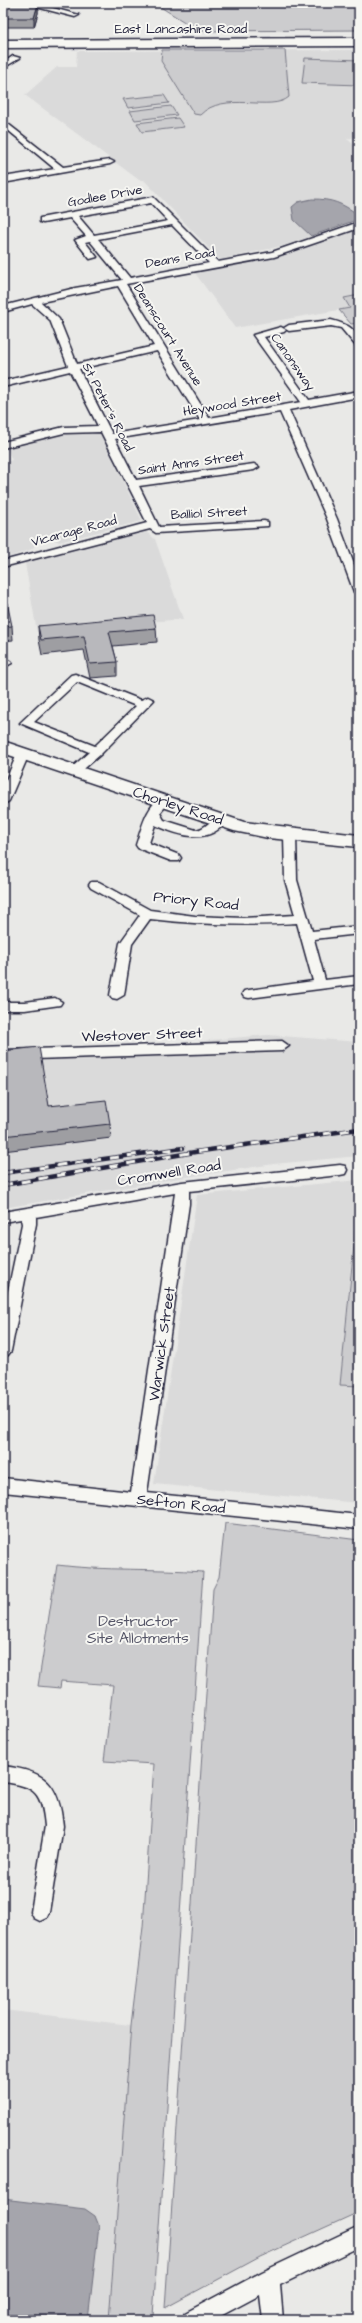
<svg xmlns="http://www.w3.org/2000/svg" width="362" height="2323" font-family="'Architects Daughter',sans-serif">
	<rect width="100%" height="100%" fill="#e9e9e7"/>
	<filter id="ink" filterUnits="userSpaceOnUse"><feTurbulence type="fractalNoise" baseFrequency=".025" numOctaves="2"/><feDisplacementMap in="SourceGraphic" scale="8" xChannelSelector="R" yChannelSelector="G"/><feConvolveMatrix kernelMatrix="1 2 1 2 8 2 1 2 1" color-interpolation-filters="sRGB"/></filter>
	<g filter="url(#ink)">
		<g fill="#dadada">
			<path d="M359 50V136L347 139 359 149V220L286 245 220 260 144 180H139L25 95 57 67H76L77 51Z"/>
			<path d="M359 230V295L344 298 350 308 235 328 195 273 287 254Z"/>
			<path d="M99 431 142 521 59 542 51 538 34 543V547L30 550 3 559V463L12 460 6 447 62 433Z"/>
			<path d="M146 532 155 539 183 619 37 632 25 563Z"/>
			<path d="M268 1035 359 1042V1156L274 1164 180 1178 3 1208V1061L102 1057 210 1040Z"/>
			<path d="M359 1180 340 1385 359 1386V1503L154 1484 197 1195Z"/>
			<path d="M3 2010 131 2025 109 2320H3Z"/>
		</g>
		<g fill="#ccccce" stroke="#777784">
			<path d="M154 3H359V30L199 31Z"/>
			<path d="M162 50H285L289 97C271 113 224 90 200 115L194 114 161 61Z"/>
			<path d="M305 58 359 60V85L302 83Z"/>
			<path d="M164 95 169 103 128 108 123 99Z"/>
			<path d="M171 106 177 115 135 120 130 111Z"/>
			<path d="M178 118 184 127 142 132 137 123Z"/>
			<path d="M359 295V323L351 324 339 310 350 308 344 298Z"/>
			<path d="M359 1195V1386L340 1385Z"/>
			<path d="M225 1523 359 1540V2212L260 2257 165 2308 213 1589 219 1577Z"/>
			<path d="M57 1565C105 1571 154 1568 203 1572L153 2316 145 2320H109L131 2025 143 1927 154 1764 104 1761 113 1685 61 1681 60 1688 38 1686Z"/>
		</g>
		<g fill="#a5a5ac" stroke="#71717f">
			<path d="M312 199C333 199 341 203 359 215V219L311 236 294 220 292 207 298 202Z"/>
			<path d="M3 2199 85 2209 95 2216 99 2226 88 2320H3Z"/>
		</g>
		<g fill="none" stroke-linecap="round" stroke-linejoin="round">
			<defs>
				<g id="street">
					<path d="M21 3H34L79 15 75 17Z"/>
					<path d="M13 56 20 58 3 68V63Z"/>
					<path d="M3 120 63 167 110 160 114 162 110 164 3 183V177L55 169 3 126Z"/>
					<path d="M153 197 218 262 272 252 359 222V228L274 257 126 284 209 418 301 402 253 335 281 327 286 330 284 332 264 337 309 400 359 391V397L289 410 337 519 359 578V595L354 592 327 519 280 412 115 439 136 480 254 464 259 467 254 470 139 486 159 527 264 521 268 522V526L156 533 150 529 3 567V561L147 523 101 432 64 433 3 448V442L64 427 98 426 70 371 3 387V381L68 366 50 320 32 304 3 312V306L75 288 122 280 90 241 85 242 97 257 90 259 75 240 86 236 70 218 43 223 40 222V218ZM151 203 168 221 94 235 78 216ZM172 225 209 263 130 278 98 239ZM118 286 154 346 77 364 59 319 41 302ZM157 351 200 420 112 434 79 369Z"/>
					<path d="M331 320C347 324 359 329 359 347L356 346 341 328 331 326 289 331 284 328 289 325Z"/>
					<path d="M3 660 10 661 12 663 3 668Z"/>
					<path d="M75 674 141 700 148 697 154 700 101 754 78 774 74 775 68 771 89 752 20 723 71 675ZM77 682 136 706 95 746 34 722Z"/>
					<path d="M23 750 29 754 9 801 3 805V787L17 754Z"/>
					<path d="M163 798 169 802 160 813 164 820 196 830C207 829 213 815 224 818L226 821C209 846 178 835 155 825L149 843 179 855 181 858 179 861H171L138 848 136 845C141 831 147 802 163 798Z"/>
					<path d="M290 830 296 834 297 880 312 931 359 926V934L314 939 325 980 359 976V984L249 998 244 997 242 994 244 991 249 990 313 981 297 923C247 926 200 925 150 919L132 944 124 995 117 999 112 998 110 995 120 943 140 915 91 888 89 885 91 882H99L150 910 195 916 243 918 295 915 285 880 284 834Z"/>
					<path d="M55 998 62 1002 60 1005 25 1010H3V1002H25Z"/>
					<path d="M282 1041 289 1046 282 1051 3 1060V1050Z"/>
					<path d="M340 1165 345 1166 347 1170 345 1174 340 1175 189 1191V1204L147 1493 359 1515V1529L3 1492V1478L131 1492 175 1193 36 1217V1224L11 1351 8 1355 3 1357V1315L22 1224 21 1219 3 1222V1212L182 1182Z"/>
					<path d="M3 1766C45 1771 59 1783 63 1826L49 1912 46 1918 40 1921 34 1918 31 1912 45 1826C42 1793 36 1786 3 1782Z"/>
					<path d="M359 2226V2247L280 2285 283 2320H263L260 2295 213 2320H182L185 2313 262 2272Z"/>
				</g>
				<path id="primary" d="M3 741 244 822 359 835V847L268 838 234 831 3 753Z"/>
				<path id="highway" d="M359 38V46L3 48V40Z"/>
			</defs>
			<use href="#street" stroke="#22223b" stroke-width="3"/>
			<use href="#primary" stroke="#22223b" stroke-width="3"/>
			<use href="#highway" stroke="#22223b" stroke-width="3"/>
			<use href="#street" fill="#f6f6f2" fill-rule="evenodd"/>
			<use href="#primary" fill="#f6f6f2" fill-rule="evenodd"/>
			<use href="#highway" fill="#f6f6f2" fill-rule="evenodd"/>
			<defs>
				<g id="rail">
					<path d="M3 1173 183 1148"/>
					<path d="M3 1185 195 1152 359 1129"/>
				</g>
			</defs>
			<use href="#rail" stroke="#22223b" stroke-width="4.5"/>
			<use href="#rail" stroke="#f6f6f2" stroke-width="3" stroke-dasharray="9" stroke-linecap="butt"/>
		</g>
		<g fill="#9e9ea2" stroke="#22223b">
			<path d="M3 3 38 4V13L34 27H3Z"/>
			<path d="M3 602 12 626 13 640 3 641Z"/>
			<path d="M38 626 156 628 157 642 113 646 117 662V676L90 678 84 650 42 655 39 640Z"/>
			<path d="M3 1051 49 1106 110 1124 111 1138 3 1151Z"/>
		</g>
		<path fill="#818184" stroke="#22223b" d="M38 4V13L34 27V18Z"/>
		<g fill="#b8b8bc" stroke="#22223b">
			<path d="M3 3H21L38 4 34 18H3Z"/>
			<path d="M3 602H7L12 626 3 627Z"/>
			<path d="M153 615 156 628 109 632 117 662 90 664 84 636 41 640 38 626Z"/>
			<path d="M39 1047 49 1106 106 1100 110 1124 3 1136V1051Z"/>
		</g>
	</g>
	<g text-anchor="middle" dominant-baseline="central" stroke-width="4" stroke-linejoin="round" paint-order="stroke">
		<g font-size="13" fill="#22223b" stroke="#f6f6f2">
			<text x="181" y="29">East Lancashire Road</text>
			<text transform="translate(105 196) rotate(-10)">Godlee Drive</text>
			<text transform="translate(180 258) rotate(-10)">Deans Road</text>
			<text transform="translate(168 335) rotate(58)">Deanscourt Avenue</text>
			<text transform="translate(293 362) rotate(55)">Canonsway</text>
			<text transform="translate(232 404) rotate(-9)">Heywood Street</text>
			<text transform="translate(108 407) rotate(63)">St Peter's Road</text>
			<text transform="translate(191 463) rotate(-8)">Saint Anns Street</text>
			<text transform="translate(209 513) rotate(-3)">Balliol Street</text>
			<text transform="translate(74 531) rotate(-15)">Vicarage Road</text>
		</g>
		<g font-size="15" fill="#22223b" stroke="#f6f6f2">
			<text transform="translate(178 806) rotate(18)">Chorley Road</text>
			<text transform="translate(196 901) rotate(6)">Priory Road</text>
			<text transform="translate(142 1035) rotate(-2)">Westover Street</text>
			<text transform="translate(169 1173) rotate(-9)">Cromwell Road</text>
			<text transform="translate(162 1344) rotate(-82)">Warwick Street</text>
			<text transform="translate(181 1504) rotate(6)">Sefton Road</text>
		</g>
		<g font-size="15" fill="#555567" stroke="#f6f6f2">
			<text x="138" y="1621">Destructor<tspan x="138" dy="17">Site Allotments</tspan></text>
		</g>
	</g>
	<rect width="362" height="2323" fill="none" stroke="#f6f6f2" stroke-width="16"/>
	<rect x="8" y="8" width="346" height="2307" fill="none" stroke="#22223b" stroke-width="1.5" filter="url(#ink)"/>
</svg>
